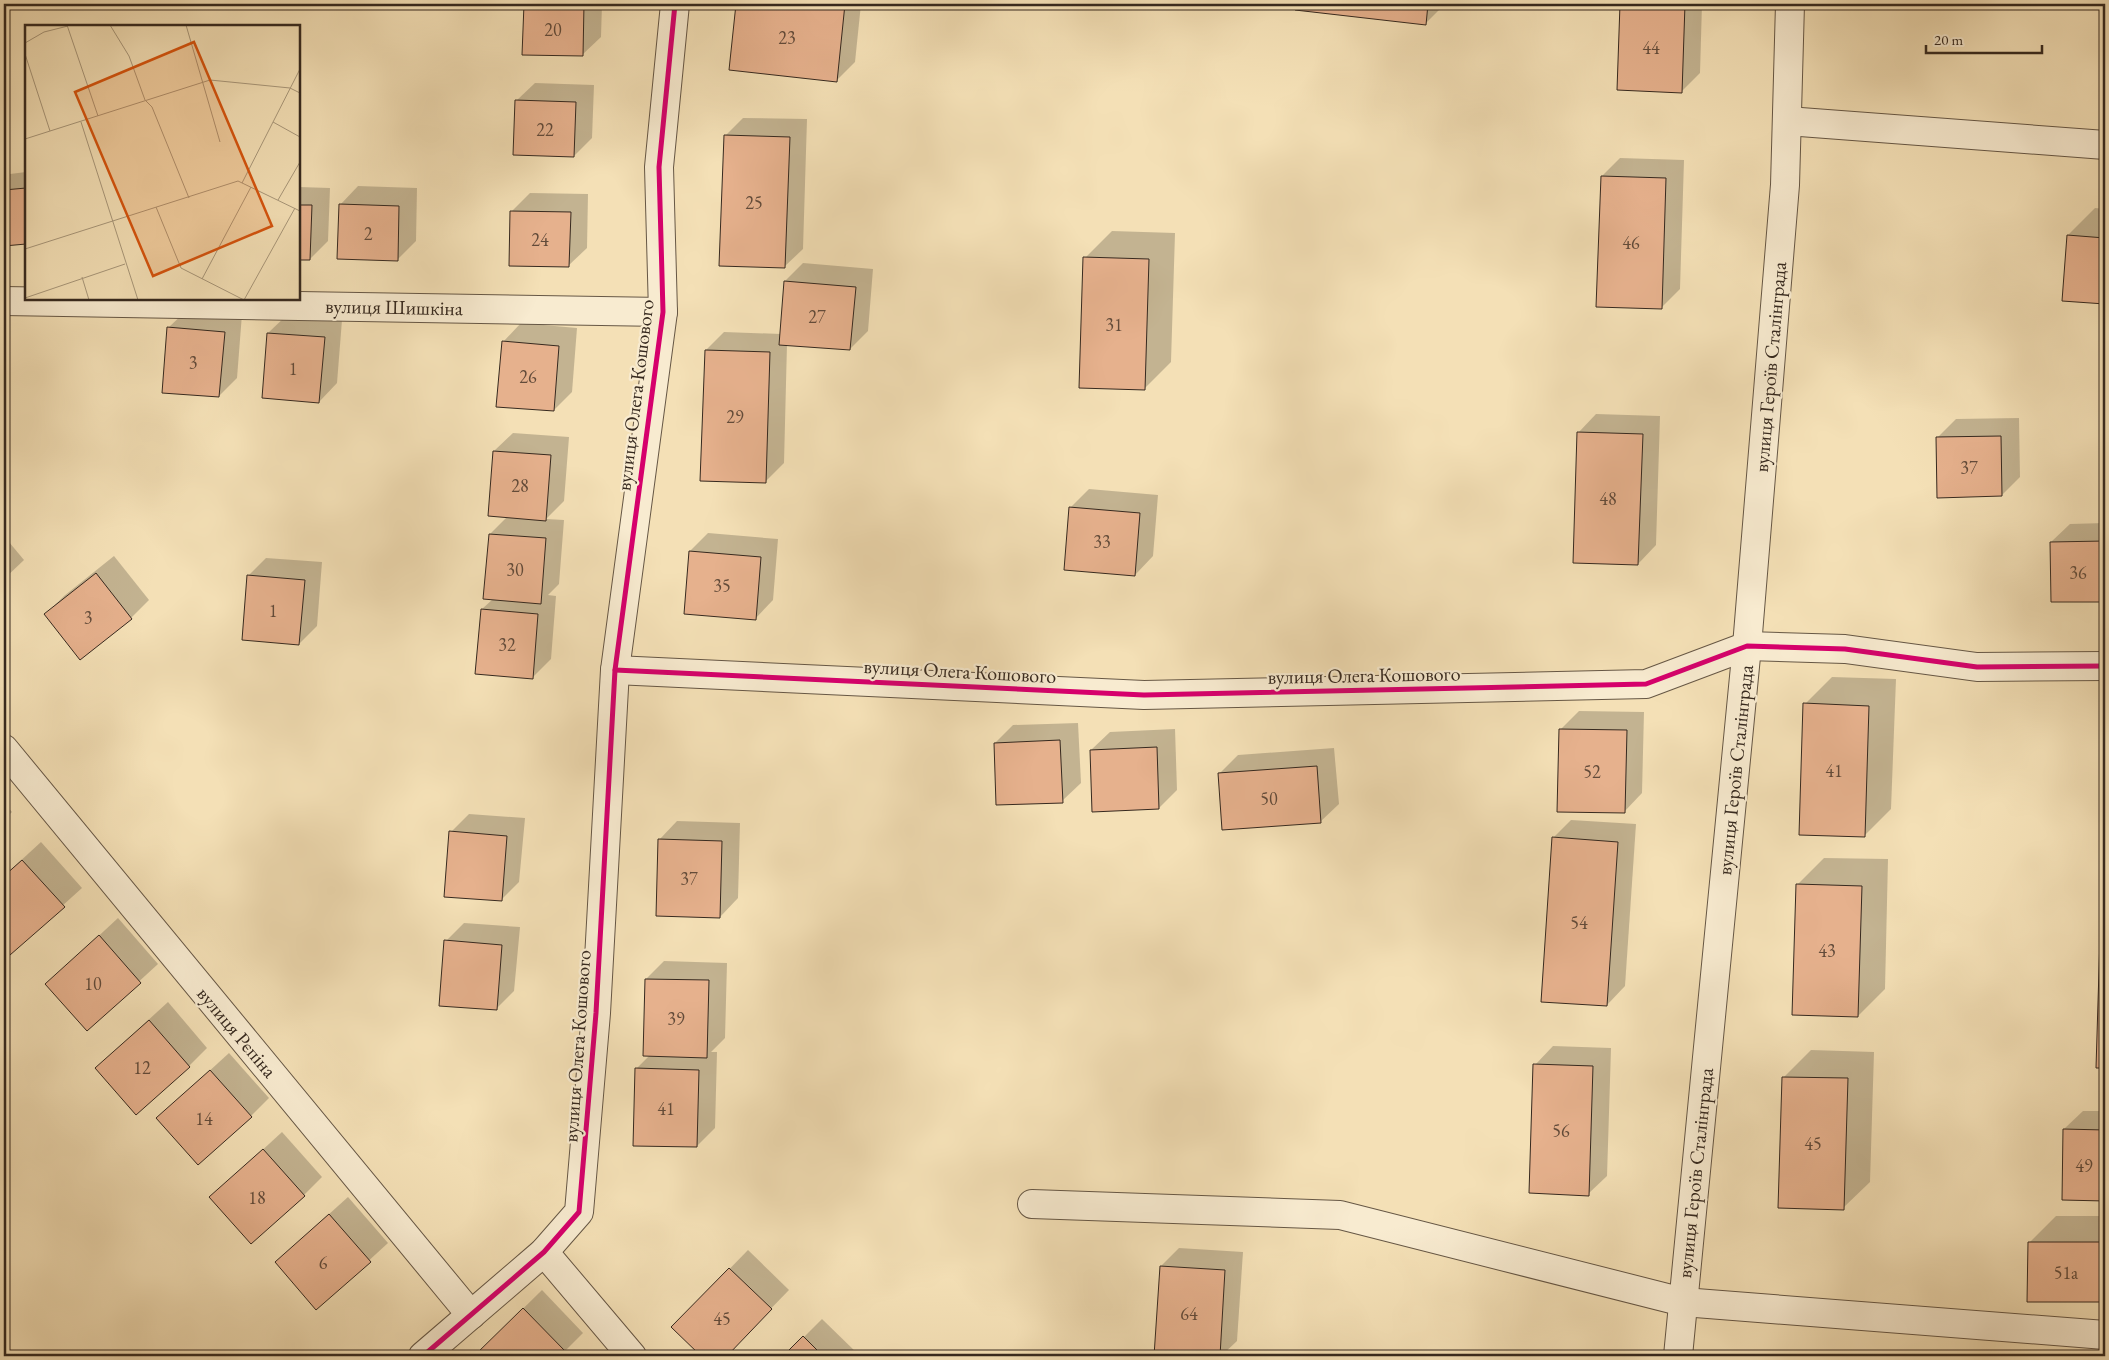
<svg xmlns="http://www.w3.org/2000/svg" width="2109" height="1360" font-family="'EB Garamond',serif">
	<rect width="100%" height="100%" fill="#f4e0b6"/>
	<filter id="stains"><feTurbulence type="fractalNoise" baseFrequency=".004" numOctaves="4"/><feColorMatrix values="0 0 0 0 .2 0 0 0 0 .09 0 0 0 0 .02 0 0 0 .5 -.17"/></filter>
	<radialGradient id="worn" r=".72"><stop offset=".6" stop-color="#630" stop-opacity="0"/><stop offset="1" stop-color="#630" stop-opacity=".3"/></radialGradient>
	<g fill="#0003">
		<path d="M525 4H602L601 37 582 55 524 54Z"/>
		<path d="M737 4H861L855 62 837 80 730 69Z"/>
		<path d="M1297 4H1445L1425 24 1297 9Z"/>
		<path d="M1621 4H1702L1700 73 1682 91 1618 89Z"/>
		<path d="M535 83 594 85 592 138 574 156 516 101Z"/>
		<path d="M743 118 807 119 803 249 784 267 725 136Z"/>
		<path d="M1620 158 1684 160 1680 289 1661 308 1602 176Z"/>
		<path d="M26 172V243L4 245V180L10 174Z"/>
		<path d="M358 186 417 188 416 241 397 260 340 205Z"/>
		<path d="M299 187 330 188 328 241 310 259H299Z"/>
		<path d="M530 193 588 194 587 248 568 266 512 211Z"/>
		<path d="M2095 208 2105 209V303L2063 300 2068 235Z"/>
		<path d="M1112 231 1175 233 1171 362 1144 389 1085 258Z"/>
		<path d="M803 263 873 269 868 331 850 349 787 344 784 463 766 481 706 350 724 332 781 334 785 281Z"/>
		<path d="M187 310 242 314 237 378 219 396 168 328Z"/>
		<path d="M287 315 342 320 337 383 319 402 268 333Z"/>
		<path d="M521 323 577 328 572 392 554 410 503 342Z"/>
		<path d="M1596 414 1660 416 1656 545 1638 564 1578 433Z"/>
		<path d="M2019 418 2020 477 2002 495 1938 437 1956 419Z"/>
		<path d="M513 433 569 437 564 501 546 519 564 520 559 584 548 595 556 596 551 659 532 678 482 609 493 599 490 534 508 516 489 515 494 451Z"/>
		<path d="M1089 489 1158 495 1153 556 1135 575 1070 508Z"/>
		<path d="M2105 523V600L2052 601 2051 542 2070 524Z"/>
		<path d="M708 533 778 539 773 600 755 619 690 551Z"/>
		<path d="M4 536 24 560 4 579Z"/>
		<path d="M114 556 149 600 131 618 46 614 64 596Z"/>
		<path d="M266 558 322 562 317 626 299 644 248 576Z"/>
		<path d="M1832 677 1896 679 1891 809 1864 836 1805 704Z"/>
		<path d="M1579 711 1644 712 1642 793 1624 812 1561 729Z"/>
		<path d="M1078 723 1081 783 1062 801 995 743 1013 725Z"/>
		<path d="M1175 729 1177 790 1159 808 1091 750 1110 732Z"/>
		<path d="M1334 748 1339 804 1320 822 1219 774 1238 755Z"/>
		<path d="M4 803 12 812 4 820Z"/>
		<path d="M469 814 525 818 519 882 501 900 451 832Z"/>
		<path d="M1571 820 1636 824 1625 986 1607 1005 1553 838Z"/>
		<path d="M677 821 740 823 738 898 720 917 659 840Z"/>
		<path d="M41 842 82 888 10 953 4 946V876Z"/>
		<path d="M1824 858 1888 859 1885 989 1858 1016 1797 885Z"/>
		<path d="M118 918 158 964 87 1029 47 984Z"/>
		<path d="M464 923 520 927 514 991 496 1009 446 941Z"/>
		<path d="M2105 934V1067H2097L2102 937Z"/>
		<path d="M664 961 727 963 725 1038 711 1052H717L715 1128 697 1146 636 1069 650 1055 646 979Z"/>
		<path d="M168 1002 207 1048 189 1066 96 1068Z"/>
		<path d="M1553 1046 1611 1048 1607 1176 1588 1194 1535 1065Z"/>
		<path d="M1811 1050 1874 1052 1870 1182 1843 1208 1784 1077Z"/>
		<path d="M229 1053 269 1098 251 1116 158 1118Z"/>
		<path d="M2083 1111H2105V1200L2063 1199 2064 1129Z"/>
		<path d="M282 1132 322 1177 304 1195 211 1197Z"/>
		<path d="M348 1197 388 1243 317 1308 276 1262Z"/>
		<path d="M2056 1216H2105V1301L2029 1300V1243Z"/>
		<path d="M1179 1248 1243 1252 1237 1341 1221 1356 1155 1355 1161 1266Z"/>
		<path d="M748 1250 789 1290 725 1356H703L673 1327Z"/>
		<path d="M542 1290 583 1333 560 1356H475Z"/>
		<path d="M822 1319 860 1356H785Z"/>
	</g>
	<g fill="#e6b18d" stroke="#36291f">
		<path d="M524 4H584L583 56 522 55Z"/>
		<path d="M736 4H845L837 82 729 70Z"/>
		<path d="M1296 4H1428L1426 25 1295 10Z"/>
		<path d="M1620 4H1685L1682 93 1617 90Z"/>
		<path d="M515 100 576 102 574 157 513 155Z"/>
		<path d="M724 135 790 137 785 268 719 266Z"/>
		<path d="M1601 176 1666 178 1662 309 1596 307Z"/>
		<path d="M26 188V244L4 246V190Z"/>
		<path d="M339 204 399 206 398 261 337 259Z"/>
		<path d="M299 205H312L310 260H299Z"/>
		<path d="M510 211 571 212 569 267 509 266Z"/>
		<path d="M2067 235 2105 238V304L2062 301Z"/>
		<path d="M1083 257 1149 259 1145 390 1079 388Z"/>
		<path d="M784 281 856 287 850 350 779 345Z"/>
		<path d="M167 327 225 332 219 397 162 393Z"/>
		<path d="M267 333 325 337 319 403 262 398Z"/>
		<path d="M502 341 559 346 554 411 496 407Z"/>
		<path d="M705 350 770 352 766 483 700 481Z"/>
		<path d="M1577 432 1643 434 1638 565 1573 563Z"/>
		<path d="M2001 436 2002 496 1937 498 1936 437Z"/>
		<path d="M493 451 551 455 546 521 488 516Z"/>
		<path d="M1069 507 1140 513 1135 576 1064 570Z"/>
		<path d="M489 534 546 538 541 604 483 599Z"/>
		<path d="M2105 541V602H2051L2050 542Z"/>
		<path d="M689 551 761 557 756 620 684 614Z"/>
		<path d="M96 573 132 619 80 660 44 614Z"/>
		<path d="M247 575 305 580 299 645 242 640Z"/>
		<path d="M481 609 538 614 533 679 475 674Z"/>
		<path d="M1803 703 1869 706 1865 837 1799 835Z"/>
		<path d="M1559 729 1627 730 1625 813 1557 812Z"/>
		<path d="M1060 740 1063 803 996 805 994 743Z"/>
		<path d="M1157 747 1159 809 1092 812 1090 750Z"/>
		<path d="M1317 766 1321 823 1222 830 1218 773Z"/>
		<path d="M449 831 507 836 502 901 444 897Z"/>
		<path d="M1552 837 1618 842 1607 1006 1541 1002Z"/>
		<path d="M658 839 722 841 720 918 656 916Z"/>
		<path d="M22 860 65 907 10 955 4 948V876Z"/>
		<path d="M1796 884 1862 886 1858 1017 1792 1015Z"/>
		<path d="M99 935 141 983 87 1031 45 984Z"/>
		<path d="M2100 937H2105V1068H2096Z"/>
		<path d="M444 940 502 945 497 1010 439 1006Z"/>
		<path d="M645 979 709 980 707 1058 643 1056Z"/>
		<path d="M149 1020 190 1067 136 1115 95 1068Z"/>
		<path d="M1533 1064 1593 1066 1589 1196 1529 1193Z"/>
		<path d="M635 1068 699 1070 697 1147 633 1146Z"/>
		<path d="M210 1070 252 1117 198 1165 156 1118Z"/>
		<path d="M1782 1077 1848 1078 1844 1210 1778 1208Z"/>
		<path d="M2063 1129 2105 1130V1201L2062 1200Z"/>
		<path d="M263 1149 305 1196 251 1244 209 1197Z"/>
		<path d="M329 1214 371 1262 316 1310 275 1262Z"/>
		<path d="M2028 1242H2105V1302H2027Z"/>
		<path d="M1160 1266 1225 1270 1220 1356H1154Z"/>
		<path d="M729 1268 772 1309 727 1356H701L671 1327Z"/>
		<path d="M523 1308 566 1352 562 1356H474Z"/>
		<path d="M803 1336 823 1356H783Z"/>
	</g>
	<g fill="none" stroke-linecap="round" stroke-linejoin="round">
		<defs>
			<g id="street">
				<path d="M1787 121 2105 145"/>
				<path d="M4 301 663 312"/>
				<path d="M615 670 1144 695 1646 684 1747 646 1845 649 1977 667 2105 666"/>
				<path d="M4 749 471 1315"/>
				<path d="M1032 1204 1340 1215 1683 1302 2105 1335"/>
				<path d="M544 1252 632 1356"/>
				<path d="M423 1356 544 1252 579 1212 596 1013 615 670 663 312 659 167 675 4"/>
				<path d="M1678 1356 1747 646 1785 185 1790 4"/>
			</g>
		</defs>
		<use href="#street" stroke="#665745" stroke-width="30"/>
		<use href="#street" stroke="#f8ebd0" stroke-width="28"/>
		<defs>
			<g id="cycleway">
				<path d="M615 670 1144 695 1646 684 1747 646 1845 649 1977 667 2105 666"/>
				<path d="M423 1356 544 1252 579 1212 596 1013 615 670 663 312 659 167 675 4"/>
			</g>
		</defs>
		<use href="#cycleway" stroke="#f8ebd0" stroke-width="8"/>
		<use href="#cycleway" stroke="#d6006c" stroke-width="5"/>
	</g>
	<g text-anchor="middle" dominant-baseline="central" stroke-width="4.5" stroke-linejoin="round" paint-order="stroke">
		<g font-size="18" fill="#624b3a">
			<text x="553" y="29">20</text>
			<text x="787" y="37">23</text>
			<text x="1651" y="47">44</text>
			<text x="545" y="129">22</text>
			<text x="754" y="202">25</text>
			<text x="368" y="233">2</text>
			<text x="540" y="239">24</text>
			<text x="1631" y="242">46</text>
			<text x="817" y="316">27</text>
			<text x="1114" y="324">31</text>
			<text x="193" y="362">3</text>
			<text x="293" y="368">1</text>
			<text x="528" y="376">26</text>
			<text x="735" y="416">29</text>
			<text x="1969" y="467">37</text>
			<text x="520" y="485">28</text>
			<text x="1608" y="498">48</text>
			<text x="1102" y="541">33</text>
			<text x="515" y="569">30</text>
			<text x="2078" y="572">36</text>
			<text x="722" y="585">35</text>
			<text x="273" y="610">1</text>
			<text x="88" y="617">3</text>
			<text x="507" y="644">32</text>
			<text x="1834" y="770">41</text>
			<text x="1592" y="771">52</text>
			<text x="1269" y="798">50</text>
			<text x="689" y="878">37</text>
			<text x="1579" y="922">54</text>
			<text x="1827" y="950">43</text>
			<text x="93" y="983">10</text>
			<text x="676" y="1018">39</text>
			<text x="142" y="1067">12</text>
			<text x="666" y="1108">41</text>
			<text x="204" y="1118">14</text>
			<text x="1561" y="1130">56</text>
			<text x="1813" y="1143">45</text>
			<text x="2084" y="1165">49</text>
			<text x="257" y="1197">18</text>
			<text x="323" y="1262">6</text>
			<text x="2066" y="1272">51а</text>
			<text x="1189" y="1313">64</text>
			<text x="722" y="1318">45</text>
		</g>
		<g font-size="20" fill="#36291f" stroke="#f8ebd0">
			<text transform="translate(394 307) rotate(1)">вулиця Шишкіна</text>
			<text transform="translate(1770 367) rotate(-85)">вулиця Героїв Сталінграда</text>
			<text transform="translate(635 395) rotate(-83)">вулиця Олега Кошового</text>
			<text transform="translate(960 671) rotate(3)">вулиця Олега Кошового</text>
			<text transform="translate(1364 675) rotate(-1)">вулиця Олега Кошового</text>
			<text transform="translate(1735 770) rotate(-84)">вулиця Героїв Сталінграда</text>
			<text transform="translate(237 1032) rotate(50)">вулиця Рєпіна</text>
			<text transform="translate(577 1046) rotate(-86)">вулиця Олега Кошового</text>
			<text transform="translate(1695 1173) rotate(-84)">вулиця Героїв Сталінграда</text>
		</g>
	</g>
	<g transform="translate(25 25)">
		<rect width="275" height="275" fill="#f4e0b6"/>
		<path fill="none" stroke="#a8977a" stroke-width="1" d="M42 0 73 91M85 0 104 31 120 75 127 82 164 173M161 0 195 117M0 18 19 7 43 1M0 29 25 106M56 97 113 275M248 97 275 112M0 114 185 55 265 63 275 68M217 158 275 44M253 175 275 137M131 182 156 243 219 275M0 224 213 156 275 186M57 252 64 275M177 254 226 162M0 273 100 239M219 275 270 183"/>
		<path fill="#d6540e" fill-opacity="0.15" stroke="#d6540e" stroke-width="2.5" d="M169 17 247 201 128 251 50 67Z"/>
		<rect width="275" height="275" fill="none" stroke="#36291f" stroke-width="2.5"/>
	</g>
	<rect width="2109" height="1360" fill="none" stroke="#f4e0b6" stroke-width="20"/>
	<rect x="5" y="5" width="2099" height="1350" fill="none" stroke="#36291f" stroke-width="2.5"/>
	<rect x="10" y="10" width="2089" height="1340" fill="none" stroke="#36291f"/>
	<path d="M1926 45v8h116v-8" fill="none" stroke="#36291f" stroke-width="2.5"/>
	<text x="1934" y="45" font-size="15" fill="#36291f" stroke="#f8ebd0" stroke-width="4" paint-order="stroke">20 m</text>
	<rect width="100%" height="100%" filter="url(#stains)"/>
	<rect width="100%" height="100%" fill="url(#worn)"/>
</svg>
